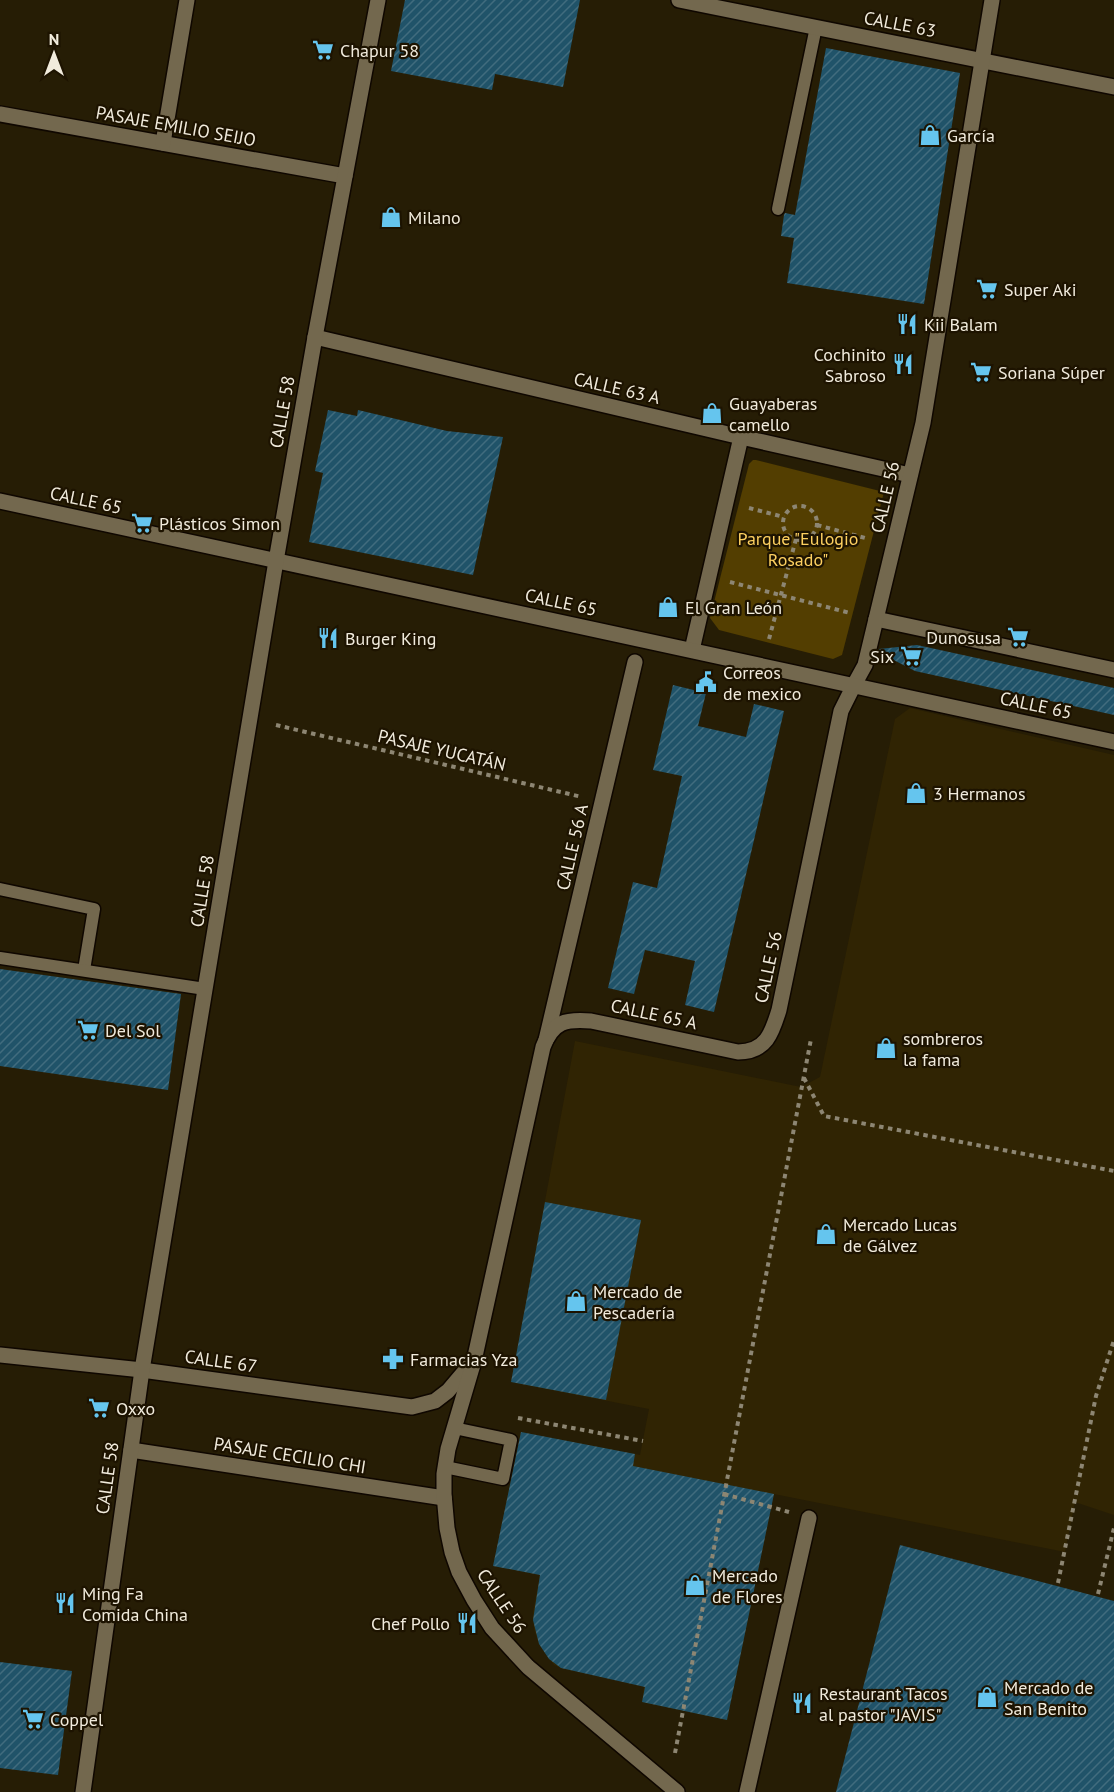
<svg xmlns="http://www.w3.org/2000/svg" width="1114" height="1792" font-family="'PT Sans',sans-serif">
	<defs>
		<pattern id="building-hatch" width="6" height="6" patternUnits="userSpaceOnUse" patternTransform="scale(1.5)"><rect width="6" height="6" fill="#205369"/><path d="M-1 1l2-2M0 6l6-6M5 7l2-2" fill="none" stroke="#416c7e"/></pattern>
	</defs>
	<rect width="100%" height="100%" fill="#261d05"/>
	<path fill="#302403" d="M910 708 1114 755V1515L1075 1502 1065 1552 774 1494 727 1720 642 1702 644 1686 561 1668 554 1665 539 1644 534 1629 533 1612 540 1575 493 1566 521 1432 640 1455 649 1409 511 1382 575 1041 801 1087 820 1077 895 719Z"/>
	<path fill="#533e01" d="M753 460H756L884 492 842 655 833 659 719 630 710 618 749 464Z"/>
	<g fill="url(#building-hatch)">
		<path d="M405 0H580L563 87 495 74 492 90 391 71Z"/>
		<path d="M826 48 960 73 924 304 787 283 794 238 781 236 784 215 785 213 795 215Z"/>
		<path d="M328 410 357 416 358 410 447 431 503 437 473 575 309 542 323 473 315 471Z"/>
		<path d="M917 645 1114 688V715L915 671 878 652 879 649Z"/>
		<path d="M673 685 706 693 698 726 746 737 754 704 784 711 714 1012 685 1005 695 961 645 950 634 994 608 988 633 882 657 888 682 776 653 770Z"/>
		<path d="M0 969 181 994 168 1090 0 1066Z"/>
		<path d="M545 1202 641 1220 606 1400 511 1382Z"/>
		<path d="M521 1432 635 1454 633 1466 774 1494 727 1720 642 1702 645 1687 561 1668 549 1659 539 1644 533 1620 540 1575 493 1566Z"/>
		<path d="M900 1545 1114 1601V1792H836Z"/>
		<path d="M0 1662 72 1671 58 1775 0 1768Z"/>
	</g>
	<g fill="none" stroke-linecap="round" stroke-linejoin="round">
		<defs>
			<g id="service">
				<path d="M778 209 816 27"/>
				<path d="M0 889 94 909 84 970"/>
				<path d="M0 958 205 989"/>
				<path d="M445 1467 503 1479 511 1440 454 1428"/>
			</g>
			<g id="pedestrian">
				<path d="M0 114 345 176"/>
				<path d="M163 143 187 0"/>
				<path d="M315 337 741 437 910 475"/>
				<path d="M692 650 741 437"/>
				<path d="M546 1040 635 662"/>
				<path d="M131 1450 444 1498"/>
				<path d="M747 1792 809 1518"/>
			</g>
			<g id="minor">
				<path d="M679 0 1114 87"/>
				<path d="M876 619 1114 670"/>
				<path d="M142 1370 412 1407 435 1401 448 1391 470 1365"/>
				<path d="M677 1792 528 1667 492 1628 474 1600 459 1572 452 1552 447 1528 444 1494V1474L448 1449 474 1361 543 1047C553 1021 566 1019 591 1021L738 1052C766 1052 772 1033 779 1010L841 711 854 685"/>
			</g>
			<g id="tertiary">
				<path d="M854 685 865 665 923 423 992 0"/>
				<path d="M0 1355 142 1370"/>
			</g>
			<g id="secondary">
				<path d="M0 501 1114 742"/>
				<path d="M83 1792 142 1370 276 561 315 337 378 0"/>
			</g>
		</defs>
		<use href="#service" stroke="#0f0700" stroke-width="15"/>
		<use href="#pedestrian" stroke="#0f0700" stroke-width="18"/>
		<use href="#minor" stroke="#0f0700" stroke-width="18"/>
		<use href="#tertiary" stroke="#0f0700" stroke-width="18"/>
		<use href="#secondary" stroke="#0f0700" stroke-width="18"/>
		<g stroke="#8d8673" stroke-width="4" stroke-dasharray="4.5 4.5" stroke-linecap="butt">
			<circle cx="800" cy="523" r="17"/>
			<path d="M749 508 784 517"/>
			<path d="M817 525 869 539"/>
			<path d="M730 582 850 613"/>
			<path d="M769 639 796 539"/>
			<path d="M276 725 582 797"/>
			<path d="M804 1078 824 1116 1114 1171"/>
			<path d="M518 1418 643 1441"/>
			<path d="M724 1494 789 1512"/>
			<path d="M1058 1583 1096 1396 1114 1340"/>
			<path d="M1098 1594 1114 1528"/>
			<path d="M675 1753 811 1039"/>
		</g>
		<use href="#service" stroke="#73684e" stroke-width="12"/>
		<use href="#pedestrian" stroke="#73684e" stroke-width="15"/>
		<use href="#minor" stroke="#73684e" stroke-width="15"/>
		<use href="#tertiary" stroke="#73684e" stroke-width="15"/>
		<use href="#secondary" stroke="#73684e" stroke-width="15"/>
	</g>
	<defs>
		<symbol id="supermarket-bare" viewBox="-9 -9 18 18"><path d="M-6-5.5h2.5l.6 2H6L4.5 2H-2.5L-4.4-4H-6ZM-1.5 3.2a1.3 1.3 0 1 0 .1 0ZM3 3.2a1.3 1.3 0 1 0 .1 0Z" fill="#65c5ee" stroke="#1d1300" stroke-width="2.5" paint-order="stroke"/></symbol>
		<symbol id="shop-bare" viewBox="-9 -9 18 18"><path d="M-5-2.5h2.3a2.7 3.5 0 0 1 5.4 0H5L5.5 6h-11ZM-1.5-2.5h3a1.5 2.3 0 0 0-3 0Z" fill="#65c5ee" stroke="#1d1300" stroke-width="2.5" paint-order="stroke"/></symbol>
		<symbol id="restaurant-bare" viewBox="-9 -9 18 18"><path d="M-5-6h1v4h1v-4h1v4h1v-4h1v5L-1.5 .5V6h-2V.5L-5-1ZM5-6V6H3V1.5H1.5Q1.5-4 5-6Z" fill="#65c5ee" stroke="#1d1300" stroke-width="2.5" paint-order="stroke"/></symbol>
		<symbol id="civic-bare" viewBox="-9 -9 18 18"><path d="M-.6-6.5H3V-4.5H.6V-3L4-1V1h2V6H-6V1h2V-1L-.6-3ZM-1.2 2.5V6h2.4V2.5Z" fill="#65c5ee" stroke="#1d1300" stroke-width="2.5" paint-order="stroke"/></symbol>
		<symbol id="pharmacy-bare" viewBox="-9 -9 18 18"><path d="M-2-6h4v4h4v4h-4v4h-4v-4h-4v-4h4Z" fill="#65c5ee" stroke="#1d1300" stroke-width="2.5" paint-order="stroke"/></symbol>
	</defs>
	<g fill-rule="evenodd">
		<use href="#supermarket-bare" x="308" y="35" width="30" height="30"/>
		<use href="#shop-bare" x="915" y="120" width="30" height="30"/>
		<use href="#shop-bare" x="376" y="202" width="30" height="30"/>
		<use href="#supermarket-bare" x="972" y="274" width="30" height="30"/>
		<use href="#restaurant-bare" x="892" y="309" width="30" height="30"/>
		<use href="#restaurant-bare" x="888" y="349" width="30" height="30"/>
		<use href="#supermarket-bare" x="966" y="357" width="30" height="30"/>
		<use href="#shop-bare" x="697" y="398" width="30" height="30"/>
		<use href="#supermarket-bare" x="127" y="508" width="30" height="30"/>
		<use href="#shop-bare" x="653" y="592" width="30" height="30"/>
		<use href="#supermarket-bare" x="1003" y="622" width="30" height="30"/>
		<use href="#restaurant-bare" x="313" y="623" width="30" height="30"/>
		<use href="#supermarket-bare" x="896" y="641" width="30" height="30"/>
		<use href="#civic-bare" x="691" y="667" width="30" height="30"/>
		<use href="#shop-bare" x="901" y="778" width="30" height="30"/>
		<use href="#supermarket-bare" x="73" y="1015" width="30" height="30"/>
		<use href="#shop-bare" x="871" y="1033" width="30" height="30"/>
		<use href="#shop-bare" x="811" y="1219" width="30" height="30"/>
		<use href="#shop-bare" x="561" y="1286" width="30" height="30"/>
		<use href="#pharmacy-bare" x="378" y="1344" width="30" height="30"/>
		<use href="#supermarket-bare" x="84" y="1393" width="30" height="30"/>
		<use href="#shop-bare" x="680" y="1570" width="30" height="30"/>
		<use href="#restaurant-bare" x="50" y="1588" width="30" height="30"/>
		<use href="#restaurant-bare" x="452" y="1608" width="30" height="30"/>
		<use href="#shop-bare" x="972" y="1682" width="30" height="30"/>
		<use href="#restaurant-bare" x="787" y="1688" width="30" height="30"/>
		<use href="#supermarket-bare" x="18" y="1704" width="30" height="30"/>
	</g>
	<g text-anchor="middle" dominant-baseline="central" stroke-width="4.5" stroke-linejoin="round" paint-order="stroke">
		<g font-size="18" fill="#f1ebdc" stroke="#1d1300">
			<text transform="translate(900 24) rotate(11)">CALLE 63</text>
			<text transform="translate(176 126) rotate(10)">PASAJE EMILIO SEIJO</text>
			<text transform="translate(617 388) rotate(13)">CALLE 63 A</text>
			<text transform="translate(282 412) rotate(-80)">CALLE 58</text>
			<text transform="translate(885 497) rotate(-77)">CALLE 56</text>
			<text transform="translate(86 500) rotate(12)">CALLE 65</text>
			<text transform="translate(561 602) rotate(12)">CALLE 65</text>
			<text transform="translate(1036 705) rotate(12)">CALLE 65</text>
			<text transform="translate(442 750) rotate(13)">PASAJE YUCATÁN</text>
			<text transform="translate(572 847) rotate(-77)">CALLE 56 A</text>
			<text transform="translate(202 891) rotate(-81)">CALLE 58</text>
			<text transform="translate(768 967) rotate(-78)">CALLE 56</text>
			<text transform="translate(654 1014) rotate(12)">CALLE 65 A</text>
			<text transform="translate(221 1361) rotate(8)">CALLE 67</text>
			<text transform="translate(290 1455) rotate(9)">PASAJE CECILIO CHI</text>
			<text transform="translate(107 1478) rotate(-82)">CALLE 58</text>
			<text transform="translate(502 1601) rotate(56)">CALLE 56</text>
		</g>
		<g font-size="18" fill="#f1ebdc" stroke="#1d1300" text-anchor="start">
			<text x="340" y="50">Chapur 58</text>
			<text x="947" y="135">García</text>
			<text x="408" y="217">Milano</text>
			<text x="1004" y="289">Super Aki</text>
			<text x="924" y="324">Kii Balam</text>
			<text x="886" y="354" text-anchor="end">Cochinito<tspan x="886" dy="21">Sabroso</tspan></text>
			<text x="998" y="372">Soriana Súper</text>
			<text x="729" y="403">Guayaberas<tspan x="729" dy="21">camello</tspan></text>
			<text x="159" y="523">Plásticos Simon</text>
			<text x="685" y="607">El Gran León</text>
			<text x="1001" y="637" text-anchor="end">Dunosusa</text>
			<text x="345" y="638">Burger King</text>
			<text x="894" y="656" text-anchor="end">Six</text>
			<text x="723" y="672">Correos<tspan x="723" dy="21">de mexico</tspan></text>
			<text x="933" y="793">3 Hermanos</text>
			<text x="105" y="1030">Del Sol</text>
			<text x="903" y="1038">sombreros<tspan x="903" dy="21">la fama</tspan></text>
			<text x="843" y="1224">Mercado Lucas<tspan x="843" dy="21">de Gálvez</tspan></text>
			<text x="593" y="1291">Mercado de<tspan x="593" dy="21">Pescadería</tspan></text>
			<text x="410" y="1359">Farmacias Yza</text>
			<text x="116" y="1408">Oxxo</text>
			<text x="712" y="1575">Mercado<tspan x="712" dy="21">de Flores</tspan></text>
			<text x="82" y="1593">Ming Fa<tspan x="82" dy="21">Comida China</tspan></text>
			<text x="450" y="1623" text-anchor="end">Chef Pollo</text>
			<text x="1004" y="1687">Mercado de<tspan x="1004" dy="21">San Benito</tspan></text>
			<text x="819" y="1693">Restaurant Tacos<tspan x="819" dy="21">al pastor "JAVIS"</tspan></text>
			<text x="50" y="1719">Coppel</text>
		</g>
		<g font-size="18" fill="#fdd060" stroke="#1d1300">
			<text x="798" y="538">Parque "Eulogio<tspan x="798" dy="21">Rosado"</tspan></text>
		</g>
	</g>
	<g transform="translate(54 54)" stroke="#1d1300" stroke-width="4.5" paint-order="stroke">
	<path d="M0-4.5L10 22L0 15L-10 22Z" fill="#f1ebdc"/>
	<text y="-9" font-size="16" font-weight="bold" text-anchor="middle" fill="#f1ebdc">N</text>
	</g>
</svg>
